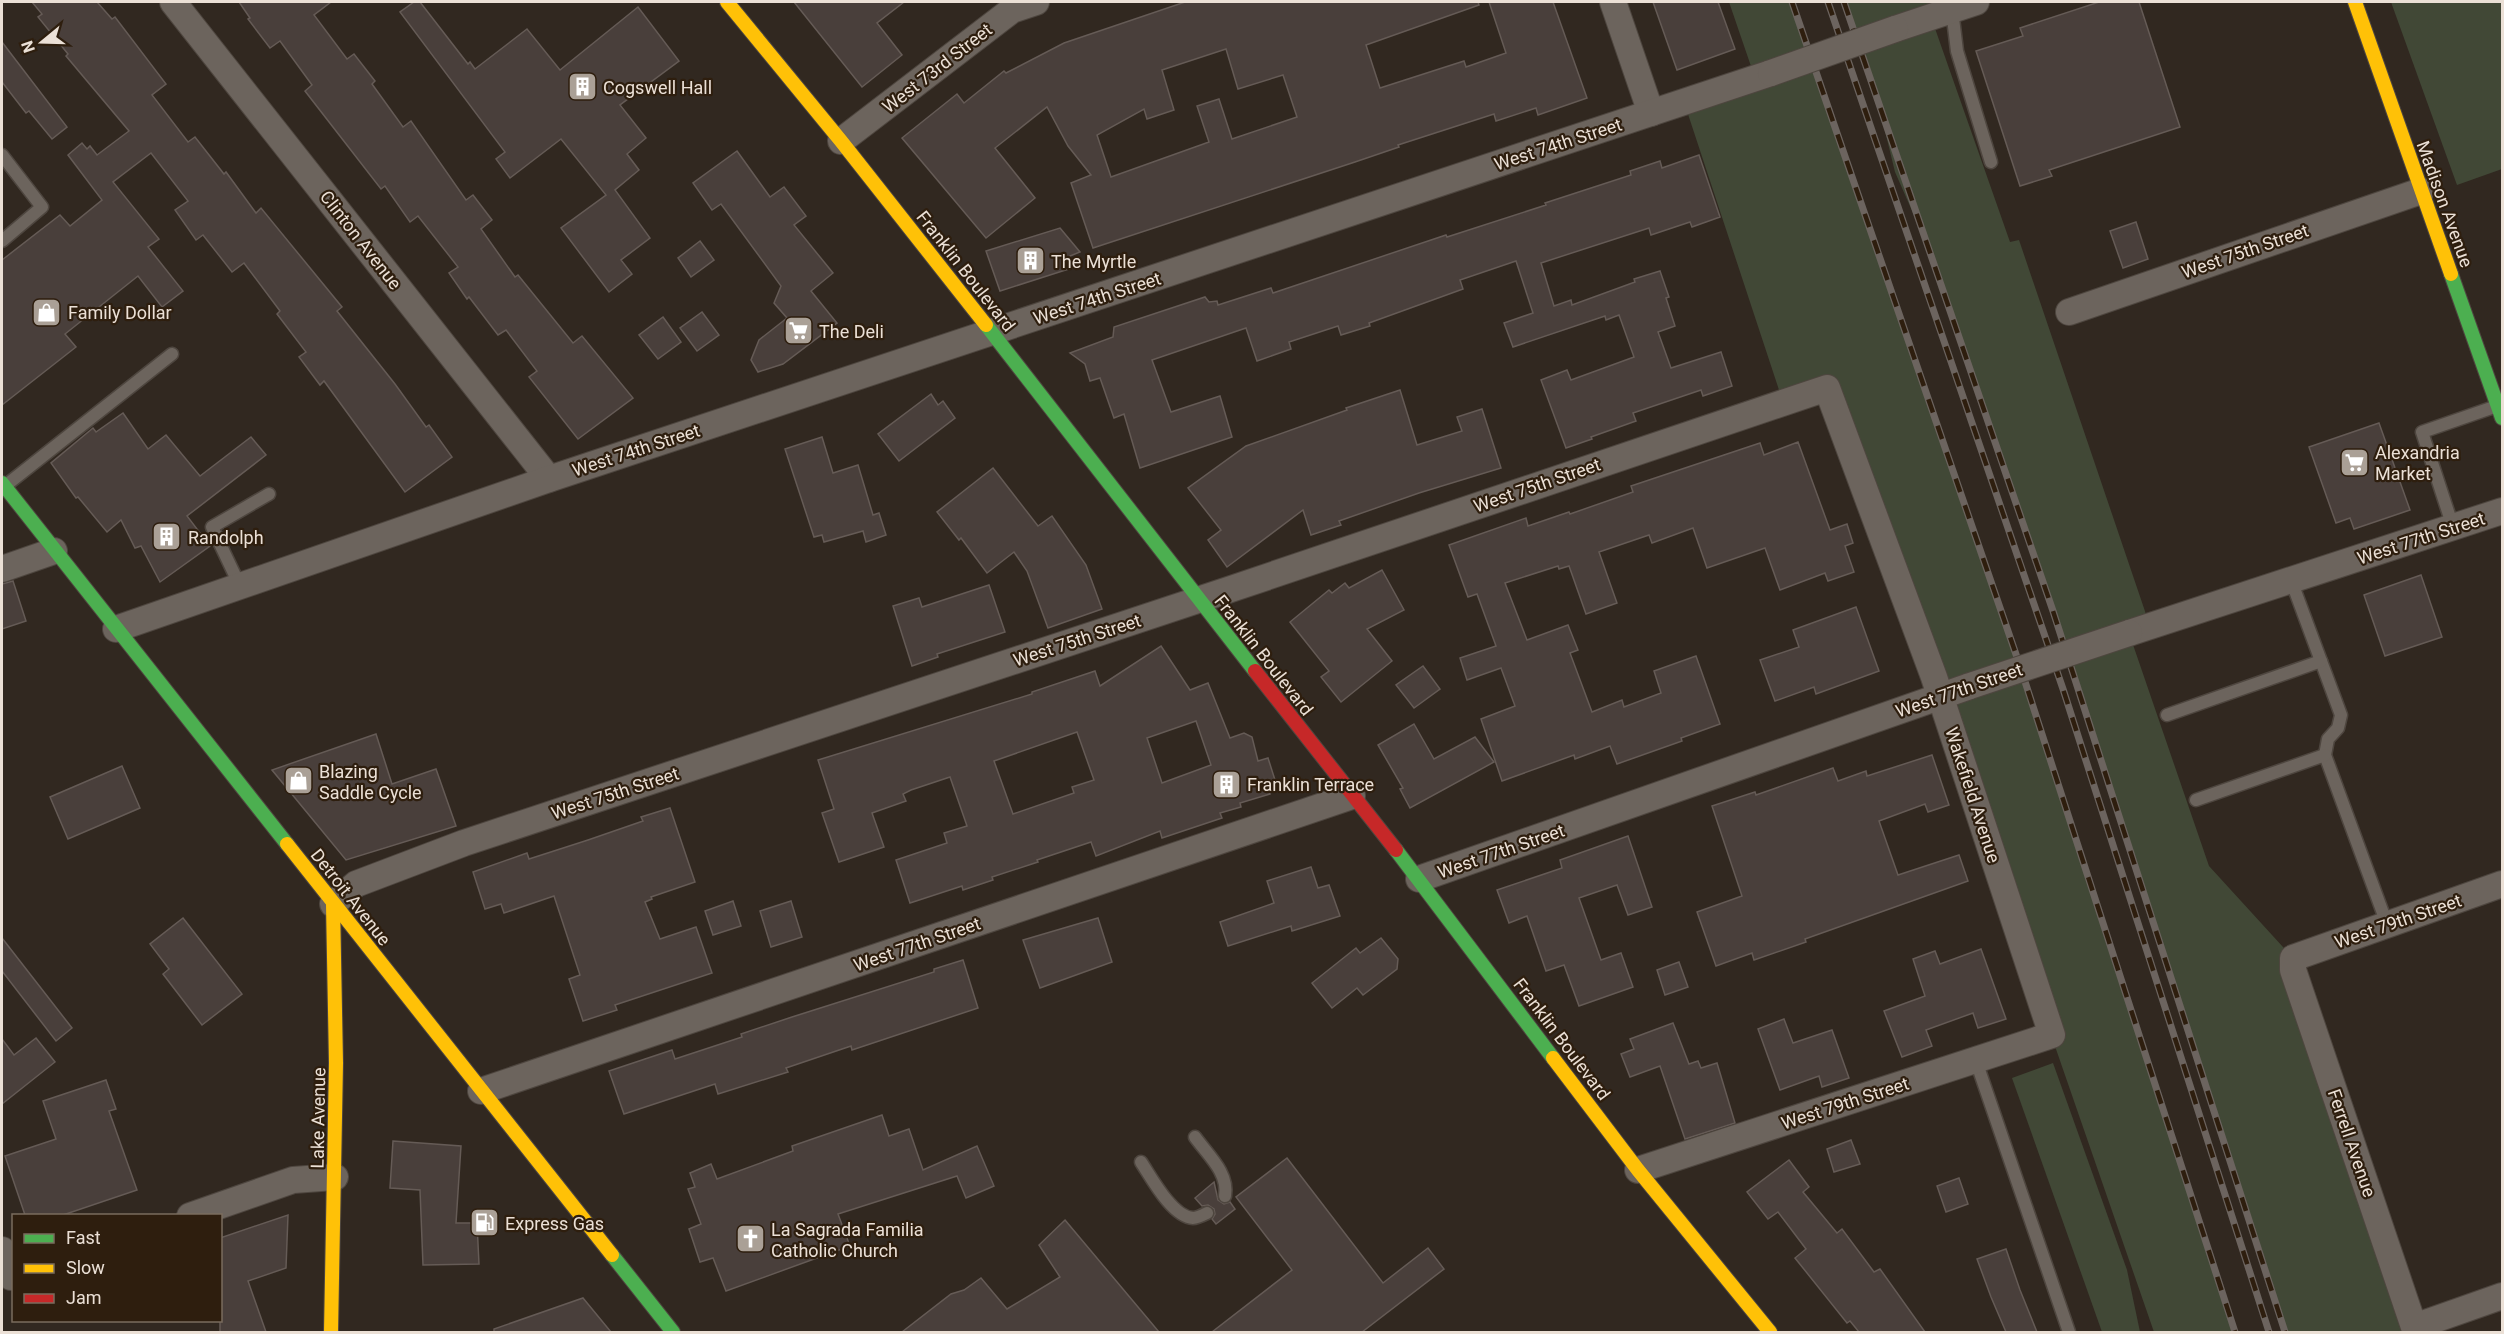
<svg xmlns="http://www.w3.org/2000/svg" width="2504" height="1334" font-family="Roboto,sans-serif">
	<rect width="100%" height="100%" fill="#312820"/>
	<g fill="#414836">
		<path d="M1729 2H1792L2020 666 2235 1332H2154L1827 388 1783 402 1684 102 1755 78Z"/>
		<path d="M1844 2H1949L1931 17 2010 242 2019 240 2150 626 2129 633 2209 866 2293 958 2414 1327 2398 1332H2285L2053 611 1931 254 1895 172 1875 90Z"/>
		<path d="M2391 2H2502V169L2457 185Z"/>
		<path d="M2053 1063 2127 1270 2140 1332H2102L2012 1078Z"/>
	</g>
	<g fill="#493f3b" stroke="#655b56" stroke-width="1.5" fill-rule="evenodd">
		<path d="M32 2H97L112 19 115 17 166 84 152 95 188 142 195 137 224 174 226 172 256 213 261 208 342 307 337 311 395 384 426 427 429 425 452 457 405 492 324 381 320 385 299 357 306 352 277 314 280 311 244 263 232 272 203 235 196 240 175 210 188 201 151 153 113 182 159 239 148 247 183 291 162 307 138 276 65 334 76 347 2 405V260L60 215 70 226 102 200 68 155 82 143 87 149 90 146 97 155 129 131 66 56 68 54 38 17 42 14Z"/>
		<path d="M239 2H331L314 15 347 59 354 54 375 81 372 84 403 127 411 121 466 200 473 195 492 220 481 229 515 277 518 275 573 343 582 336 633 398 578 439 529 377 537 371 506 330 498 335 469 297 467 299 449 273 458 267 418 216 410 222 385 186 381 189 305 91 312 85 280 41 270 48 248 19 250 18Z"/>
		<path d="M414 2H420L468 64 470 62 475 69 527 29 560 70 638 7 679 61 620 105 646 138 627 154 639 170 615 190 650 238 621 260 632 274 609 292 561 228 606 195 561 139 510 178 496 159 505 152 400 12Z"/>
		<path d="M794 2H904L877 23 902 55 862 87Z"/>
		<path d="M1185 2H1478L1479 5 1366 45 1380 88 1464 61 1466 67 1506 53 1489 2H1553L1587 98 1538 115 1536 108 1496 121 1494 114 1398 145 1399 147 1355 162 1093 248 1071 183 1091 175 1068 146 1047 107 995 148 1035 198 986 238 902 138 957 94 964 103 1004 71 1006 73 1064 43ZM1226 49 1238 89 1283 75 1297 117 1232 139 1219 99 1197 106 1209 142 1111 177 1097 135 1144 109 1147 119 1174 110 1162 70Z"/>
		<path d="M1653 2H1718L1735 49 1677 70Z"/>
		<path d="M2099 2H2139L2180 127 2049 170 2052 176 2020 186 1976 51 2023 36 2020 28Z"/>
		<path d="M2 42 67 127 52 139 29 111 26 113 2 82Z"/>
		<path d="M737 151 770 197 784 187 806 216 794 225 833 273 811 291 837 323 783 364 758 372 751 360 759 340 787 318 774 303 781 286 721 204 712 210 693 183Z"/>
		<path d="M1699 155 1720 217 1692 227 1690 222 1651 235 1649 228 1541 263 1554 306 1571 300 1572 305 1635 282 1634 279 1660 271 1669 297 1666 298 1675 326 1658 332 1671 368 1721 352 1732 386 1703 396 1701 390 1633 413 1636 421 1591 437 1592 439 1566 448 1541 380 1567 370 1571 380 1634 357 1619 315 1606 320 1605 316 1513 347 1504 323 1533 313 1516 261 1460 280 1463 289 1369 323 1370 326 1341 335 1338 326 1289 342 1291 349 1257 361 1246 328 1152 360 1171 412 1220 396 1232 437 1140 468 1124 414 1114 418 1100 378 1090 381 1085 364 1070 353 1113 337 1114 327 1205 297 1209 302 1217 301 1218 305 1271 288 1273 293 1446 235 1447 237 1546 205 1545 203 1631 175 1630 171 1660 161 1662 168Z"/>
		<path d="M2136 222 2148 259 2123 268 2110 231Z"/>
		<path d="M1060 228 1080 252 1070 256 1072 268 1000 291 986 251Z"/>
		<path d="M700 241 714 260 691 277 678 258Z"/>
		<path d="M702 312 719 335 697 351 680 328Z"/>
		<path d="M663 317 681 342 658 359 639 335Z"/>
		<path d="M1400 390 1417 445 1462 431 1457 417 1482 409 1501 468 1419 493 1339 521 1341 525 1311 535 1303 510 1227 567 1208 540 1221 530 1188 488 1246 446 1347 410 1346 408Z"/>
		<path d="M931 394 938 405 943 401 955 418 899 461 878 434Z"/>
		<path d="M123 413 148 449 166 435 200 476 251 437 266 455 187 516 210 546 160 582 141 546 135 548 121 520 107 532 78 497 76 498 51 463 93 428 96 432Z"/>
		<path d="M2379 423 2410 510 2354 529 2350 518 2336 523 2309 447Z"/>
		<path d="M822 437 833 473 858 465 873 515 879 513 886 535 866 542 863 531 824 542 822 535 814 537 785 449Z"/>
		<path d="M1798 442 1830 530 1847 524 1853 543 1845 546 1854 572 1828 581 1825 573 1780 590 1765 548 1707 568 1693 528 1652 543 1649 535 1599 552 1617 603 1586 614 1569 566 1559 569 1558 566 1505 583 1527 640 1568 625 1578 650 1570 653 1592 712 1622 700 1624 707 1661 693 1654 671 1696 656 1720 724 1681 738 1682 741 1617 764 1610 746 1575 759 1574 755 1502 781 1481 719 1515 706 1501 668 1467 680 1460 658 1496 646 1477 594 1468 597 1449 545 1526 518 1528 526 1569 512 1570 514 1633 492 1631 486 1760 443 1764 455Z"/>
		<path d="M993 468 1038 526 1052 516 1086 565 1102 609 1048 628 1027 571 1014 552 987 573 961 538 959 540 937 512Z"/>
		<path d="M1382 570 1404 610 1367 629 1392 661 1341 702 1321 677 1329 671 1290 622 1329 590 1332 593 1345 583 1349 588Z"/>
		<path d="M2421 575 2442 637 2385 656 2364 595Z"/>
		<path d="M13 581 26 621 2 629V584Z"/>
		<path d="M989 585 1005 632 937 654 938 657 912 666 893 606 919 598 922 607Z"/>
		<path d="M1856 607 1879 671 1816 694 1814 687 1775 701 1760 660 1799 647 1793 630Z"/>
		<path d="M1161 646 1190 690 1208 683 1230 738 1244 733 1252 737 1258 761 1268 758 1275 780 1266 783 1270 794 1240 803 1241 807 1220 813 1222 818 1162 838 1160 831 1096 856 1091 842 1037 860 1038 862 992 877 993 880 963 890 962 886 910 903 896 860 947 843 944 833 967 826 950 777 911 790 903 794 906 801 872 813 884 847 839 862 822 813 834 809 818 760 1032 694V692L1095 671 1100 686ZM1196 721 1211 765 1162 783 1147 738ZM1077 732 1094 780 1072 787 1074 793 1013 814 994 761Z"/>
		<path d="M1423 666 1440 689 1414 708 1396 685Z"/>
		<path d="M1414 724 1434 759 1475 737 1494 762 1410 808 1400 789 1403 788 1378 745Z"/>
		<path d="M376 734 392 784 436 769 456 826 346 860 272 770Z"/>
		<path d="M1932 755 1949 805 1928 812 1925 804 1879 821 1898 875 1959 855 1968 881 1805 939 1806 942 1754 960 1752 953 1716 966 1697 912 1742 896 1712 806 1755 792 1756 795 1833 768 1838 781 1866 771 1867 776Z"/>
		<path d="M122 766 140 808 68 839 50 797Z"/>
		<path d="M670 808 695 882 651 897 652 899 645 902 660 939 696 927 712 973 615 1005 617 1010 583 1021 569 979 580 975 554 896 504 913 501 904 485 909 473 872 527 853 529 859 588 840 643 821 641 817Z"/>
		<path d="M1628 836 1652 907 1628 915 1617 885 1579 898 1601 960 1621 953 1633 987 1579 1006 1564 965 1546 971 1527 916 1509 923 1497 890 1562 868 1560 860Z"/>
		<path d="M1311 867 1318 888 1329 885 1340 916 1292 931 1291 926 1228 946 1220 922 1274 903 1267 881Z"/>
		<path d="M733 901 741 926 713 935 705 911Z"/>
		<path d="M791 901 802 937 771 947 760 911Z"/>
		<path d="M183 918 242 994 202 1025 163 974 169 969 150 944Z"/>
		<path d="M1098 918 1112 962 1040 988 1023 940Z"/>
		<path d="M2 938 72 1028 56 1041 2 971Z"/>
		<path d="M1381 938 1398 959 1397 969 1363 995 1357 988 1332 1008 1312 983 1356 948 1360 953Z"/>
		<path d="M1981 949 2006 1019 1978 1028 1973 1013 1926 1030 1932 1046 1902 1057 1884 1011 1925 996 1913 959 1935 951 1940 964Z"/>
		<path d="M963 960 978 1008 852 1050 851 1046 786 1068 788 1072 718 1094 715 1084 624 1114 609 1071 672 1050 675 1059 742 1037 741 1034 792 1017 934 972V969Z"/>
		<path d="M1679 962 1688 987 1665 995 1657 970Z"/>
		<path d="M1784 1019 1793 1043 1832 1030 1849 1078 1822 1087 1819 1076 1780 1090 1758 1029Z"/>
		<path d="M1673 1023 1689 1064 1698 1061 1701 1068 1717 1063 1735 1123 1685 1139 1660 1066 1630 1077 1621 1054 1634 1049 1630 1039Z"/>
		<path d="M36 1038 55 1062 2 1104V1039L14 1055Z"/>
		<path d="M106 1080 116 1109 109 1111 137 1190 63 1215H25L5 1156 56 1139 43 1101Z"/>
		<path d="M882 1115 889 1136 909 1129 923 1170 977 1146 994 1186 966 1198 957 1176 838 1214 850 1246 726 1291 713 1258 700 1262 689 1229 701 1224 688 1189 695 1187 690 1173 711 1164 717 1179 793 1151 792 1146Z"/>
		<path d="M1851 1140 1860 1164 1834 1172 1827 1149Z"/>
		<path d="M393 1141 461 1146 456 1223H477L479 1264 423 1265 420 1190 390 1188Z"/>
		<path d="M1287 1158 1383 1283 1428 1248 1444 1269 1362 1332H1212L1292 1270 1236 1197Z"/>
		<path d="M1789 1160 1809 1187 1803 1192 1837 1233 1842 1229 1874 1272 1880 1269 1925 1332H1859L1850 1321 1847 1323 1795 1258 1806 1249 1778 1212 1768 1219 1747 1192Z"/>
		<path d="M1959 1178 1968 1204 1946 1212 1937 1186Z"/>
		<path d="M1214 1182 1218 1200 1224 1204 1230 1202 1235 1209 1216 1224 1212 1219 1215 1214 1214 1209 1208 1205 1202 1206 1195 1198Z"/>
		<path d="M288 1215 286 1268 248 1281 266 1332H220V1238Z"/>
		<path d="M1065 1220 1159 1332H902L951 1294 964 1290 981 1278 1007 1309 1060 1277 1039 1245Z"/>
		<path d="M2006 1249 2020 1290 2037 1332H2006L1991 1297 1977 1259Z"/>
		<path d="M583 1298 611 1332H494V1329Z"/>
	</g>
	<g fill="none" stroke-linecap="round" stroke-linejoin="round">
		<defs>
			<g id="lane">
				<path d="M1952 10 1957 51 1991 162"/>
				<path d="M2 155 42 207 2 241"/>
				<path d="M5 486 172 354"/>
				<path d="M2453 527 2422 432 2497 406"/>
				<path d="M2291 580 2341 715 2338 728 2328 739 2325 755 2387 924"/>
				<path d="M240 586 212 527 269 494"/>
				<path d="M2167 715 2321 661"/>
				<path d="M2196 800 2325 755"/>
				<path d="M1976 1061 2069 1332"/>
				<path d="M1195 1137C1208 1155 1229 1173 1225 1196"/>
				<path d="M1141 1162C1151 1177 1172 1217 1193 1218 1197 1218 1203 1215 1207 1213"/>
			</g>
			<g id="street">
				<path d="M173 2 549 479"/>
				<path d="M1613 2 1651 113"/>
				<path d="M1895 29 1976 2"/>
				<path d="M841 141 1012 10 1036 2"/>
				<path d="M2069 312 2421 191"/>
				<path d="M2 569 54 551"/>
				<path d="M116 629 549 479 1771 73"/>
				<path d="M2129 633 2502 511"/>
				<path d="M1419 879 1970 686"/>
				<path d="M2502 884 2293 958V970L2414 1327 2502 1296"/>
				<path d="M333 904 356 884 464 843 1228 590 1827 388 1934 677 2052 1035 1638 1170"/>
				<path d="M481 1091 1352 796"/>
				<path d="M190 1216 293 1180 335 1177"/>
				<path d="M2 1250 11 1277"/>
			</g>
			<g id="fast">
				<path d="M2451 274 2502 418"/>
				<path d="M986 325 1255 671"/>
				<path d="M2 483 287 844"/>
				<path d="M1396 850 1553 1058"/>
				<path d="M612 1255 673 1332"/>
			</g>
			<g id="slow">
				<path d="M727 2 841 141 986 325"/>
				<path d="M2355 2 2451 274"/>
				<path d="M287 844 612 1255"/>
				<path d="M1553 1058 1638 1170 1770 1332"/>
				<path d="M331 1332 336 1063 333 904"/>
			</g>
			<path id="jam" d="M1255 671 1396 850"/>
		</defs>
		<use href="#lane" stroke="#4e463f" stroke-width="15"/>
		<use href="#street" stroke="#4e463f" stroke-width="28"/>
		<use href="#fast" stroke="#4e463f" stroke-width="16"/>
		<use href="#slow" stroke="#4e463f" stroke-width="16"/>
		<use href="#jam" stroke="#4e463f" stroke-width="16"/>
		<use href="#lane" stroke="#6c645d" stroke-width="12"/>
		<use href="#street" stroke="#6c645d" stroke-width="26"/>
		<use href="#fast" stroke="#4caf50" stroke-width="14"/>
		<use href="#slow" stroke="#ffc107" stroke-width="14"/>
		<use href="#jam" stroke="#c62828" stroke-width="14"/>
		<defs>
			<g id="rail">
				<path d="M1792 2 2020 666 2235 1332"/>
				<path d="M1828 2 2063 689 2269 1332"/>
				<path d="M1844 2 2053 611 2285 1332"/>
			</g>
		</defs>
		<use href="#rail" stroke="#6c645f" stroke-width="7"/>
		<use href="#rail" stroke="#2e1e0e" stroke-width="4.5" stroke-dasharray="14" stroke-linecap="butt"/>
		<defs>
			<g id="street-bridge">
				<path d="M1771 73 1895 29"/>
				<path d="M1970 686 2129 633"/>
			</g>
		</defs>
		<use href="#street-bridge" stroke="#4e463f" stroke-width="28" stroke-linecap="butt"/>
		<use href="#street-bridge" stroke="#6c645d" stroke-width="26"/>
	</g>
	<defs>
		<symbol id="building-square" viewBox="-11 -11 22 22"><rect x="-9" y="-9" width="18" height="18" rx="4" fill="#aaa096" stroke="#2e1e0e"/><path d="M-4-6H4V6H1V3H-1V6H-4ZM-2.5-4.3h1.7v1.8h-1.7ZM.8-4.3h1.7v1.8H.8ZM-2.5-1h1.7V.8h-1.7ZM.8-1h1.7V.8H.8Z" fill="#fff"/></symbol>
		<symbol id="shop-square" viewBox="-11 -11 22 22"><rect x="-9" y="-9" width="18" height="18" rx="4" fill="#aaa096" stroke="#2e1e0e"/><path d="M-5-2.5h2.3a2.7 3.5 0 0 1 5.4 0H5L5.5 6h-11ZM-1.5-2.5h3a1.5 2.3 0 0 0-3 0Z" fill="#fff"/></symbol>
		<symbol id="supermarket-square" viewBox="-11 -11 22 22"><rect x="-9" y="-9" width="18" height="18" rx="4" fill="#aaa096" stroke="#2e1e0e"/><path d="M-6-5.5h2.5l.6 2H6L4.5 2H-2.5L-4.4-4H-6ZM-1.5 3.2a1.3 1.3 0 1 0 .1 0ZM3 3.2a1.3 1.3 0 1 0 .1 0Z" fill="#fff"/></symbol>
		<symbol id="fuel-square" viewBox="-11 -11 22 22"><rect x="-9" y="-9" width="18" height="18" rx="4" fill="#aaa096" stroke="#2e1e0e"/><path d="M-5.5-6h7V0h2V4h1.3V-2.5L3-4.5l.8-.8L6-3V5H2.5V1h-1V6h-7ZM-4.2-4.7v3.2H.2V-4.7Z" fill="#fff"/></symbol>
		<symbol id="church-square" viewBox="-11 -11 22 22"><rect x="-9" y="-9" width="18" height="18" rx="4" fill="#aaa096" stroke="#2e1e0e"/><path d="M-1.2-6h2.4v3.5h3.3v2.4h-3.3V6h-2.4V-.1h-3.3v-2.4h3.3Z" fill="#fff"/></symbol>
	</defs>
	<g fill-rule="evenodd">
		<use href="#building-square" x="566" y="70" width="33" height="33"/>
		<use href="#building-square" x="1014" y="244" width="33" height="33"/>
		<use href="#shop-square" x="30" y="296" width="33" height="33"/>
		<use href="#supermarket-square" x="782" y="314" width="33" height="33"/>
		<use href="#supermarket-square" x="2338" y="446" width="33" height="33"/>
		<use href="#building-square" x="150" y="520" width="33" height="33"/>
		<use href="#shop-square" x="282" y="764" width="33" height="33"/>
		<use href="#building-square" x="1210" y="768" width="33" height="33"/>
		<use href="#fuel-square" x="468" y="1206" width="33" height="33"/>
		<use href="#church-square" x="734" y="1222" width="33" height="33"/>
	</g>
	<g text-anchor="middle" dominant-baseline="central" stroke-width="4.5" stroke-linejoin="round" paint-order="stroke">
		<g font-size="18" fill="#ebe0d6" stroke="#2e1e0e">
			<text transform="translate(937 68) rotate(-38)">West 73rd Street</text>
			<text transform="translate(1558 144) rotate(-18)">West 74th Street</text>
			<text transform="translate(2445 204) rotate(70)">Madison Avenue</text>
			<text transform="translate(361 240) rotate(52)">Clinton Avenue</text>
			<text transform="translate(2245 251) rotate(-19)">West 75th Street</text>
			<text transform="translate(966 271) rotate(52)">Franklin Boulevard</text>
			<text transform="translate(1097 298) rotate(-18)">West 74th Street</text>
			<text transform="translate(636 450) rotate(-18)">West 74th Street</text>
			<text transform="translate(1537 485) rotate(-19)">West 75th Street</text>
			<text transform="translate(2421 538) rotate(-18)">West 77th Street</text>
			<text transform="translate(1077 640) rotate(-18)">West 75th Street</text>
			<text transform="translate(1264 655) rotate(52)">Franklin Boulevard</text>
			<text transform="translate(1959 690) rotate(-19)">West 77th Street</text>
			<text transform="translate(615 793) rotate(-18)">West 75th Street</text>
			<text transform="translate(1973 795) rotate(72)">Wakefield Avenue</text>
			<text transform="translate(1501 851) rotate(-19)">West 77th Street</text>
			<text transform="translate(351 897) rotate(52)">Detroit Avenue</text>
			<text transform="translate(2398 921) rotate(-19)">West 79th Street</text>
			<text transform="translate(917 944) rotate(-19)">West 77th Street</text>
			<text transform="translate(1562 1039) rotate(53)">Franklin Boulevard</text>
			<text transform="translate(1845 1103) rotate(-18)">West 79th Street</text>
			<text transform="translate(318 1118) rotate(-89)">Lake Avenue</text>
			<text transform="translate(2352 1143) rotate(71)">Ferrell Avenue</text>
		</g>
		<g font-size="18" fill="#ebe0d6" stroke="#2e1e0e" text-anchor="start">
			<text x="603" y="87">Cogswell Hall</text>
			<text x="1051" y="261">The Myrtle</text>
			<text x="68" y="312">Family Dollar</text>
			<text x="819" y="331">The Deli</text>
			<text x="2375" y="452">Alexandria<tspan x="2375" dy="21">Market</tspan></text>
			<text x="188" y="537">Randolph</text>
			<text x="319" y="771">Blazing<tspan x="319" dy="21">Saddle Cycle</tspan></text>
			<text x="1247" y="784">Franklin Terrace</text>
			<text x="505" y="1223">Express Gas</text>
			<text x="771" y="1229">La Sagrada Familia<tspan x="771" dy="21">Catholic Church</tspan></text>
		</g>
	</g>
	<rect width="2504" height="1334" fill="none" stroke="#ebe0d6" stroke-width="6"/>
	<rect x="12" y="1214" width="210" height="108" fill="#2e1e0e" stroke="#7a6c5e" stroke-width="1.5"/>
	<rect x="24" y="1234" width="30" height="9" fill="#4caf50" stroke="#7a6c5e" stroke-width="1.5"/>
	<text x="66" y="1244" font-size="18" fill="#ebe0d6">Fast</text>
	<rect x="24" y="1264" width="30" height="9" fill="#ffc107" stroke="#7a6c5e" stroke-width="1.5"/>
	<text x="66" y="1274" font-size="18" fill="#ebe0d6">Slow</text>
	<rect x="24" y="1294" width="30" height="9" fill="#c62828" stroke="#7a6c5e" stroke-width="1.5"/>
	<text x="66" y="1304" font-size="18" fill="#ebe0d6">Jam</text>
	<g transform="translate(42 42) rotate(251)" stroke="#2e1e0e" stroke-width="4.5" paint-order="stroke">
	<path d="M0-4.5L10 22L0 15L-10 22Z" fill="#ebe0d6"/>
	<text y="-9" font-size="16" font-weight="bold" text-anchor="middle" fill="#ebe0d6">N</text>
	</g>
</svg>
